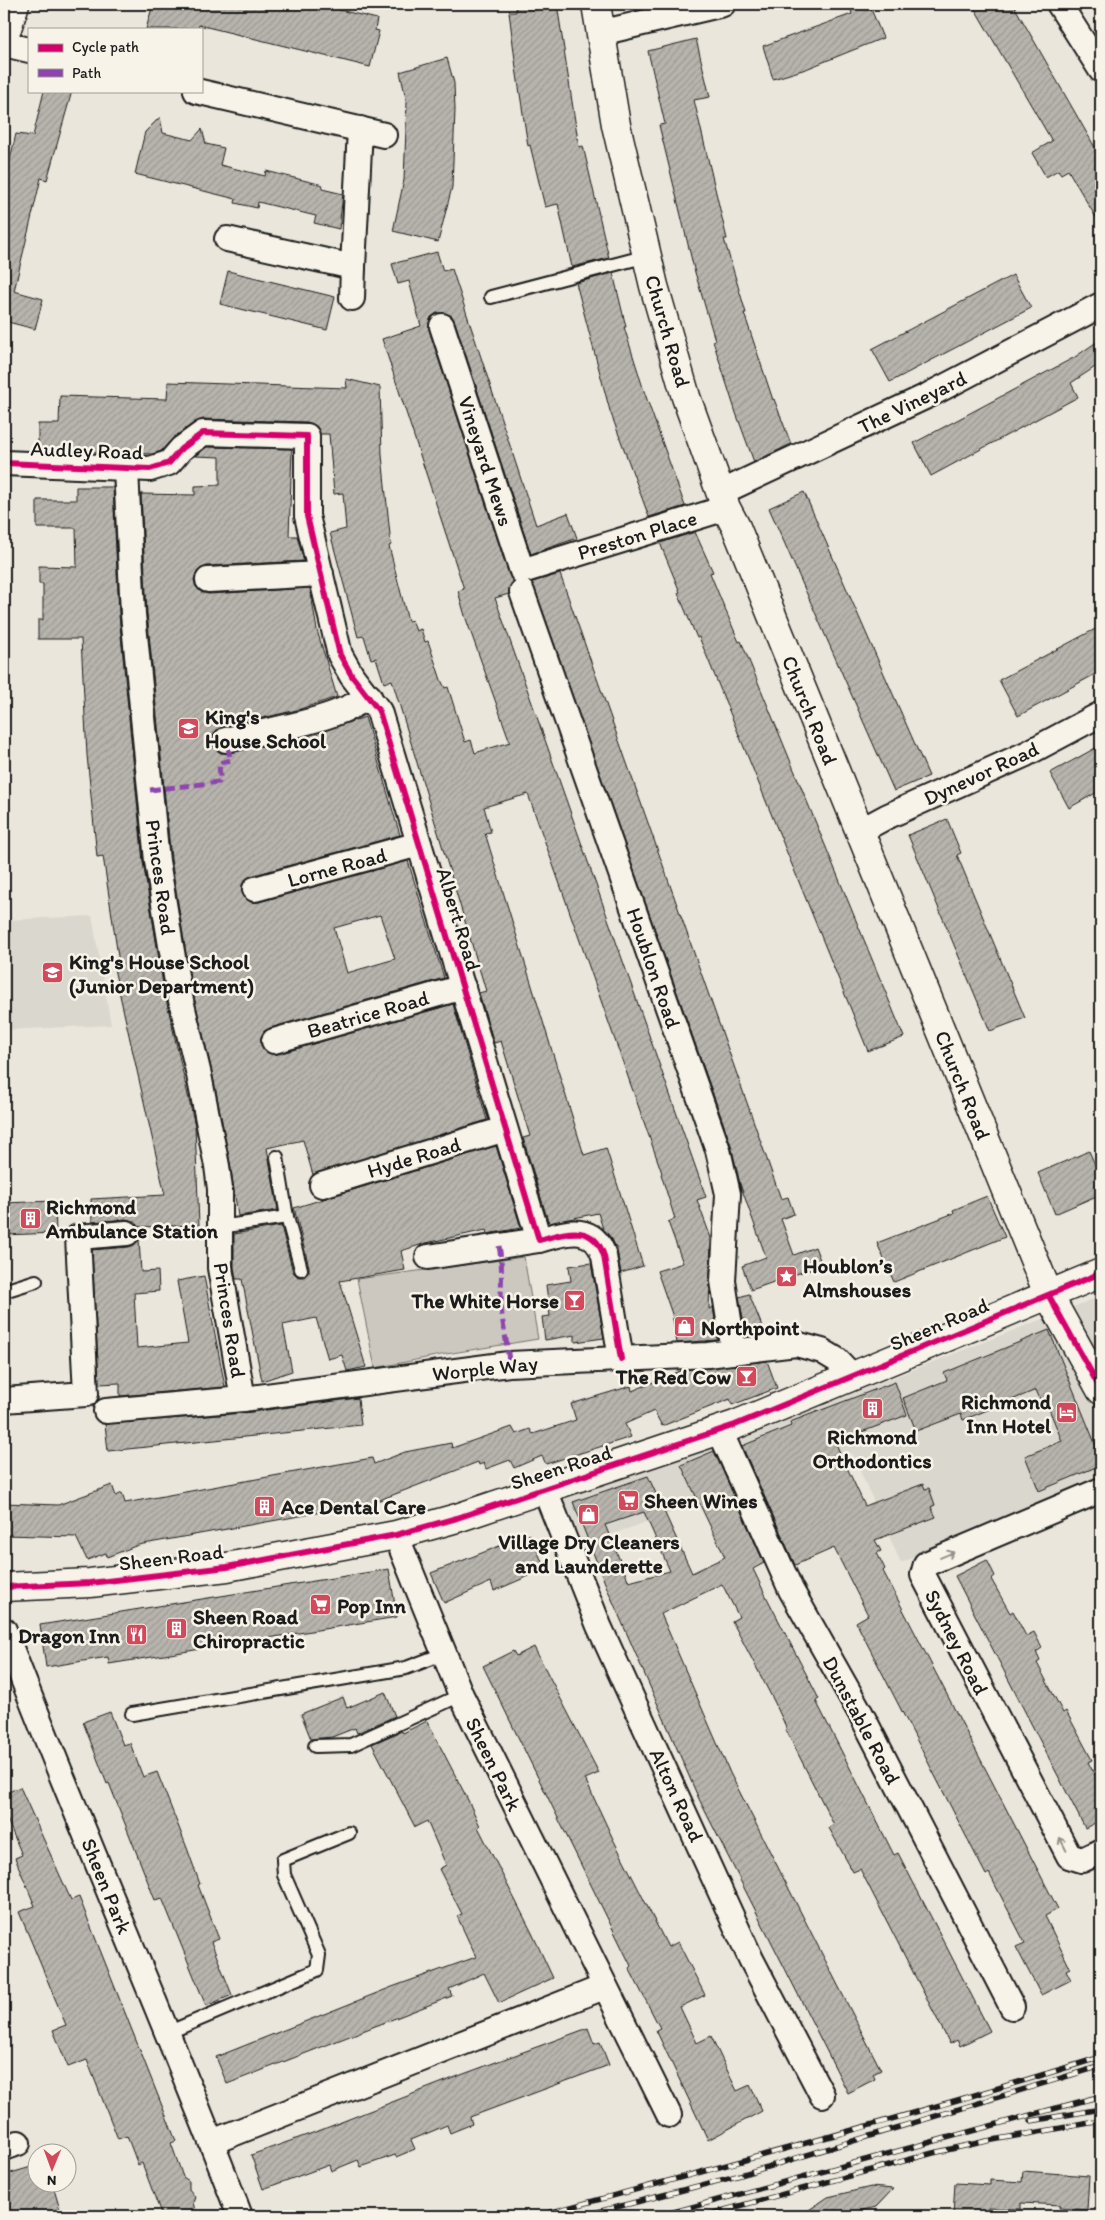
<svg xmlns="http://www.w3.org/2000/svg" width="1105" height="2220" font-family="Itim,sans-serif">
	<defs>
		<pattern id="building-hatch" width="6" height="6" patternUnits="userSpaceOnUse" patternTransform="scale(1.25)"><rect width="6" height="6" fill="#b6b4ac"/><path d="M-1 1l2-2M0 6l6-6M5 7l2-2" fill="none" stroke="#9c9a93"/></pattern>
	</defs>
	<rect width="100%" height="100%" fill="#eae6dc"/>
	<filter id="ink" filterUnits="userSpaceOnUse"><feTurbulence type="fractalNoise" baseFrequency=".02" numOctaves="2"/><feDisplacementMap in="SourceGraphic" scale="10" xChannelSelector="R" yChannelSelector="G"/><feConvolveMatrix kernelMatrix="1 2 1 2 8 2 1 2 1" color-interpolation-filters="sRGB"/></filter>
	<g filter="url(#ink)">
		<g fill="#dad7ce">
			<path d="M92 916 111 1025 4 1030V920Z"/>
			<path d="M1101 1296V1478L901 1563 852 1453 759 1493 735 1481 696 1499 690 1506 583 1545 562 1497 737 1439Z"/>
		</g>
		<path fill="#ccc8c0" stroke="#74726e" d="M524 1257 538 1339 446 1354 375 1368 357 1279Z"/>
		<g fill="url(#building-hatch)" stroke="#1c1c1c" fill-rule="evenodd">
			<path d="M153 4H315L377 19 375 30 379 31 370 67 199 25 198 29H146Z"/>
			<path d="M515 4H557L579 147 583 146 609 258 572 267 558 204 545 207 530 145 528 146 516 68 509 12H516Z"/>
			<path d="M869 4 883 38 806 69 773 79 763 46 852 14 851 10Z"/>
			<path d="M972 4H1013L1101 158V226L1068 170 1061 174 1058 170 1046 177 1032 153 1052 141Z"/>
			<path d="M696 39 710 97 694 100 727 239H724L746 313H744L773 400 774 399 791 444 754 462 736 413 713 341 715 340 694 269 659 125 665 124 648 51Z"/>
			<path d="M447 58 454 83 455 110 452 187 438 242 393 231 404 180 407 103 400 72Z"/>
			<path d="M44 91H72L47 180 41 178 14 291 43 299 35 329 4 321V185L16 134 33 136Z"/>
			<path d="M160 117 163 133 192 140 202 129 206 144 224 148 220 165 265 176 266 171 323 185 322 189 343 194 339 229 314 223 316 216 258 202 257 208 235 203 236 199 135 174 145 132Z"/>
			<path d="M437 252 443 271 452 269 536 525 568 513 577 538 531 554 455 322 452 316 445 313H437L431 317 429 323V330L509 575 514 582 509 589V594L495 598 706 1197 697 1200 711 1238 709 1309 713 1307 718 1340 677 1343 672 1314 657 1271 683 1263 668 1222 675 1219 661 1174 662 1173 528 794 484 807 491 832 485 833 584 1155 606 1148 643 1266 621 1273 617 1250 612 1239 603 1229 598 1213 550 1223 549 1220 548 1221 523 1138 530 1136 501 1041 494 1043 479 993 486 991 392 680 384 683 376 658 371 659 364 636 358 637 330 533 346 529 343 493 334 494 329 434H320L314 425 307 422 203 419 195 422 173 438 161 451 152 454 38 450V424H59L60 396 167 399 168 382 347 388 346 379 380 387 382 455 391 545 389 546 408 621 412 620 416 631 421 629 425 642 428 641 441 680 445 688 448 687 465 742 471 740 475 753 510 742 465 616 458 591 464 589 382 339 421 326 409 281 398 284 392 264Z"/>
			<path d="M228 271 335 297 327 330 220 304Z"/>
			<path d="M613 273 626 327H624L644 391 685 506 649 517 610 411 576 283Z"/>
			<path d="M1013 275 1031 308 890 382 872 349Z"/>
			<path d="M1101 339V363L1071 383 1078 397 931 476 914 443 1075 357Z"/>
			<path d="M207 447 292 449 289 536H297L304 561 207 566 200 569 196 573 194 580 196 587 201 592 209 594 310 588 317 630 337 697 297 710 223 727 217 730 213 735V743L216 750 221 753H229L304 737 365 717 400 835 251 876 246 879 242 885V893L245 898 251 902H259L408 861 444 978 270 1028 264 1031 261 1037V1045L264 1050 270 1054H278L453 1004 487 1120 313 1175 303 1140 267 1148 278 1210 238 1216 230 1163 212 1072 191 985 171 859 147 613 141 494 195 495V486L220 485V457L195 456ZM380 915 395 959 347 973 334 928Z"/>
			<path d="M76 487H113L119 615 143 862 164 990 195 1126 199 1225 139 1227 133 1221 126 1219 92 1222 91 1199 165 1195 113 964 119 963 103 856 97 857 87 755 81 639H38V620H43V584H39V566L77 567 76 528H37V500H76Z"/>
			<path d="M804 492 929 776 894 791 769 508Z"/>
			<path d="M695 532 713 572 710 573 722 602 739 642 741 641 904 1037 868 1051 699 637 697 638 688 617 678 593 680 592 660 543Z"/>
			<path d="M560 574 781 1199 788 1197 794 1214 781 1219 794 1255 815 1247 822 1265 751 1290 742 1266 766 1257 740 1184 731 1145 532 582Z"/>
			<path d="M1101 626V671L1018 716 999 680Z"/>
			<path d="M1101 745V790L1069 808 1050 773Z"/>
			<path d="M947 819 961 853 957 855 1025 1018 990 1031 908 835Z"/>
			<path d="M496 1146 521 1228 487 1234 486 1230 426 1243 401 1251 405 1270 340 1281 366 1367 347 1371 342 1355 328 1359 316 1318 283 1325 292 1371 262 1381 242 1279H236L234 1267V1234L281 1226 293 1272 298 1277H304L309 1272V1267L294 1208Z"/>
			<path d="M1089 1151 1101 1178V1194L1055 1214 1038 1173Z"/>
			<path d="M987 1196 1005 1237 894 1282 877 1243 954 1213 953 1210Z"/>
			<path d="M55 1201 56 1233 4 1235V1203Z"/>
			<path d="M139 1239 141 1272 158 1271 159 1291 134 1293 137 1348 188 1343 177 1281 204 1276 225 1387 120 1396V1383L99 1384 92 1250 129 1247 134 1245Z"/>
			<path d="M591 1263 604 1338 575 1342V1335L545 1340 542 1317 550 1316 546 1285 571 1281 569 1266Z"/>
			<path d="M749 1294 758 1316 765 1334 746 1336 739 1297Z"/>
			<path d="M1049 1330 1101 1458V1465L1039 1491 1025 1456 1062 1441 1047 1404 1043 1406 1036 1390 963 1420 961 1414 916 1431 903 1398 947 1380 944 1373Z"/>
			<path d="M767 1361 777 1388 732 1405 730 1399 662 1426 654 1411 625 1424 631 1437 546 1464 542 1456 514 1468 510 1460 486 1469 484 1463 479 1465 478 1462 372 1503 138 1545 107 1557 106 1553 87 1560 76 1537 4 1535V1503L58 1505 112 1485 116 1496 122 1493 125 1503 372 1458 374 1464 405 1452 451 1443 452 1448 512 1427 516 1434 530 1429 533 1434 576 1420 571 1404 631 1386 632 1391 683 1370Z"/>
			<path d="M895 1382 907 1415 835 1442 865 1506 923 1484 925 1489 929 1488 935 1505 931 1507 936 1517 875 1540 881 1551 877 1553 885 1569 883 1571 912 1627 1058 1909 1045 1916 1070 1968 1066 1970 1071 1980 1041 1995 1016 1947 1025 1943 989 1873 986 1875 856 1622 868 1615 834 1548 795 1565 742 1446 791 1426 790 1422Z"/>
			<path d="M358 1398 361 1425 108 1451 105 1424 244 1413Z"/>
			<path d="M714 1451 764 1563 753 1569 765 1594 819 1699 816 1701 894 1855 898 1853 990 2031 960 2046 957 2040 950 2044 860 1869 853 1872 829 1828 834 1825 786 1730 787 1729 775 1703 732 1621 739 1617 722 1584 661 1614 730 1773 881 2070 873 2074 875 2079 848 2093 699 1799 607 1588 573 1502 648 1476 692 1573 725 1557 681 1465ZM644 1512 670 1571 629 1582 605 1525Z"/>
			<path d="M530 1534 545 1569 494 1591 491 1582 444 1603 431 1573Z"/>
			<path d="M987 1560 995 1576 991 1579 1010 1613 1013 1611 1026 1636 1034 1632 1042 1648 1036 1652 1040 1661 1037 1663 1063 1713 1066 1711 1092 1760 1088 1762 1101 1787V1820L1085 1828 955 1576Z"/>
			<path d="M389 1569 397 1617 109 1664 108 1657 46 1667 40 1625Z"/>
			<path d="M534 1647 599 1773 585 1779 613 1839 668 1947 678 1942 705 1995 680 2007 697 2043 711 2036 737 2091 750 2085 762 2111 708 2140 656 2030 660 2028 629 1968 631 1966 483 1666 513 1651 516 1656Z"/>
			<path d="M385 1692 395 1716 357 1733 355 1728 332 1737 311 1739 301 1714 343 1697 347 1708Z"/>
			<path d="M110 1712 123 1745 130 1743 143 1777 157 1772 187 1848 200 1884 198 1885 219 1939 211 1942 232 1995 206 2006 162 1898 155 1900 109 1783 107 1784 83 1722Z"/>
			<path d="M427 1721 467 1798 480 1826 478 1827 532 1933 553 1978 499 2003 484 1973 449 1989 452 1996 227 2084 216 2057 392 1987 476 1957 457 1916 462 1914 439 1869 446 1865 427 1821 415 1827 372 1744 402 1731 403 1733Z"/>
			<path d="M20 1787 71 1900 79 1897 176 2141 171 2143 183 2177 189 2181V2189L195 2197 193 2203 197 2216H162L142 2163 138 2165 127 2136 118 2139 87 2060 68 2067 53 2030 66 2025 19 1912 35 1906 15 1858 22 1855 4 1812V1794Z"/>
			<path d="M588 2028 594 2044 600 2042 609 2065 470 2117 472 2124 450 2133 447 2125 411 2140 415 2149 396 2157 395 2155 361 2167 358 2160 331 2171 329 2165 263 2189 251 2155 321 2130 461 2075Z"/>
			<path d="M38 2165V2182H52L60 2210 42 2216H4V2175Z"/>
			<path d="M1023 2171 1089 2176 1087 2210 1059 2208 1060 2205 1021 2203V2209L988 2208V2213H979V2216H953L955 2183 990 2185V2180L1022 2182Z"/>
			<path d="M871 2187 893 2189 876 2207 839 2216H800L828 2197Z"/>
		</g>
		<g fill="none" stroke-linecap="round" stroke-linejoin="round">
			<defs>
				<g id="service">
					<path d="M491 297 647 256"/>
					<path d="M287 1217 301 1269"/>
					<path d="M220 1227 287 1217 277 1157"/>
					<path d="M4 1291 36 1281"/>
					<path d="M132 1714 406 1668 443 1654"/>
					<path d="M315 1746 351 1745 461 1695"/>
					<path d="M167 2033 317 1970 319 1955 284 1875 283 1860 349 1833"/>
				</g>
				<g id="minor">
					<path d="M1059 4 1101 70"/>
					<path d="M600 33 723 4"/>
					<path d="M4 44 29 50"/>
					<path d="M196 91 384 135"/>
					<path d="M227 239 353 267 360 129"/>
					<path d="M352 298 353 267"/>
					<path d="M442 326 522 571 726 508"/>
					<path d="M4 463 150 469 169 463 181 449 203 433 307 436V516L340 655 352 676 379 711 539 1240C565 1233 593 1222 604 1256L621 1359"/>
					<path d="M126 469 133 614 157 861 178 988 199 1075 217 1166 220 1189V1268L243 1399"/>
					<path d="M720 493 929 395 1101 305"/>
					<path d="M208 580 321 574"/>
					<path d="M522 592 718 1150 728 1194 723 1281 734 1352"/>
					<path d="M226 740C268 730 335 721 369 696"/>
					<path d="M860 831 886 817 1026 754 1101 714"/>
					<path d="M255 889 419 844"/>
					<path d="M274 1041 463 987"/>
					<path d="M322 1185 505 1129"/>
					<path d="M428 1257 539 1240"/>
					<path d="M4 1400 86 1394 78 1237 127 1233"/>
					<path d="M106 1411 243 1399 509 1364 708 1355 796 1344 822 1351 837 1360 853 1377"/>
					<path d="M720 1431 791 1590 861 1714 1012 2007"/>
					<path d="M545 1490 599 1626 751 1959 822 2095"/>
					<path d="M1101 1490 926 1564 923 1575 1069 1856 1082 1860 1101 1851"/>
					<path d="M396 1535 461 1695 669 2115"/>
					<path d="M4 1630C79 1827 165 2019 240 2216"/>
					<path d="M212 2142 604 1987"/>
					<path d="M4 2148 18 2143"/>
				</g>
				<g id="tertiary">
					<path d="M4 37 15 4"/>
					<path d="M1049 1296 1101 1390"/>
				</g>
				<path id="secondary" d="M596 4 616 125 654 286 686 397 726 508 736 527 1049 1296"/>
				<path id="primary" d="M4 1587 90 1583 227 1567 396 1535 457 1518 735 1425 1101 1273"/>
			</defs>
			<use href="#service" stroke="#1c1c1c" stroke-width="16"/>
			<use href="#minor" stroke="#1c1c1c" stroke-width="28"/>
			<use href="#tertiary" stroke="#1c1c1c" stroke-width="31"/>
			<use href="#secondary" stroke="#1c1c1c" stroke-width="31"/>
			<use href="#primary" stroke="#1c1c1c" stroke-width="31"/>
			<use href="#service" stroke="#f7f3e8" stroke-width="12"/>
			<use href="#minor" stroke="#f7f3e8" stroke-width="24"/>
			<use href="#tertiary" stroke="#f7f3e8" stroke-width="28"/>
			<use href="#secondary" stroke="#f7f3e8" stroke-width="28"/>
			<use href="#primary" stroke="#f7f3e8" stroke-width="28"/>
			<defs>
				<g id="rail">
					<path d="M1031 2121 1101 2109"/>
					<path d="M537 2216C726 2166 914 2115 1101 2057"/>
					<path d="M582 2216 737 2176 1101 2066"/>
					<path d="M659 2216 1101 2096"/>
					<path d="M703 2216 933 2153 987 2141 1101 2121"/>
				</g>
			</defs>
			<use href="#rail" stroke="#1c1c1c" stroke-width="5.5"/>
			<use href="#rail" stroke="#f7f3e8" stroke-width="4" stroke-dasharray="11" stroke-linecap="butt"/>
			<g stroke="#8e44ad" stroke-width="5" stroke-dasharray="10 5" stroke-linecap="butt">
				<path d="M150 790 219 782 220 778 219 763 231 760 226 740"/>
				<path d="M499 1246C503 1265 501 1282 501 1301 501 1322 508 1343 509 1364"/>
			</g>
			<defs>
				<g id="cycleway">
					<path d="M4 463 150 469 169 463 181 449 203 433 307 436V516L340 655 352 676 379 711 539 1240C565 1233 593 1222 604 1256L621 1359"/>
					<path d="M1049 1296 1101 1390"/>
					<path d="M4 1587 90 1583 227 1567 396 1535 457 1518 735 1425 1101 1273"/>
				</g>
			</defs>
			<use href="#cycleway" stroke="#f7f3e8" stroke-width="9"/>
			<use href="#cycleway" stroke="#d6006c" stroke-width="6"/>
		</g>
		<defs><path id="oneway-shaft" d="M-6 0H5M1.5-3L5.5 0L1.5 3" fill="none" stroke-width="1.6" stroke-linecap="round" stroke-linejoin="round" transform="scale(1.25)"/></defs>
		<g stroke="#94928c">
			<use href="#oneway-shaft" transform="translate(947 1555) rotate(-23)"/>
			<use href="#oneway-shaft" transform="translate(1063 1844) rotate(-117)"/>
		</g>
	</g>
	<defs>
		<symbol id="school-square" viewBox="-11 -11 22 22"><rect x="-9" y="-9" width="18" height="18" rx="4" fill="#d1495b" stroke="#f7f3e8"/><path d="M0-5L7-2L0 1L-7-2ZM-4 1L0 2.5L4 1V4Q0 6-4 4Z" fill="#fff"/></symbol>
		<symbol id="building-square" viewBox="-11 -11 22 22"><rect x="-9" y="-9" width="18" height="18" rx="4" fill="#d1495b" stroke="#f7f3e8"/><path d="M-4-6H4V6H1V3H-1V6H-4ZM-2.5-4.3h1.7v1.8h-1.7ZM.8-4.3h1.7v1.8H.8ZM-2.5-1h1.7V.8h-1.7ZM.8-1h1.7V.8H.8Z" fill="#fff"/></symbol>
		<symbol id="sight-square" viewBox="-11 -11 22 22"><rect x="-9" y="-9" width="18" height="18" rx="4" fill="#d1495b" stroke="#f7f3e8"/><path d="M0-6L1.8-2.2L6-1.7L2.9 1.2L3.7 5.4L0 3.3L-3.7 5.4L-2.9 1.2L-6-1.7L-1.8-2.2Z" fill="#fff"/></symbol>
		<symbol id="bar-square" viewBox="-11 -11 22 22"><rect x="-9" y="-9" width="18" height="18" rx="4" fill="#d1495b" stroke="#f7f3e8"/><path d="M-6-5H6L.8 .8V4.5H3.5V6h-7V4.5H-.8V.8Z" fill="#fff"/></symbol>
		<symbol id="shop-square" viewBox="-11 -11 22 22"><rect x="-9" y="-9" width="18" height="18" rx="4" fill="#d1495b" stroke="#f7f3e8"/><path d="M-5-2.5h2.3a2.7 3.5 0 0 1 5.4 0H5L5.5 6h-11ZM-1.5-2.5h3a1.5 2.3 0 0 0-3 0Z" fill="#fff"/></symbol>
		<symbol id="hotel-square" viewBox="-11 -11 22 22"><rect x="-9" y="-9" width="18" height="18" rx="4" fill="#d1495b" stroke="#f7f3e8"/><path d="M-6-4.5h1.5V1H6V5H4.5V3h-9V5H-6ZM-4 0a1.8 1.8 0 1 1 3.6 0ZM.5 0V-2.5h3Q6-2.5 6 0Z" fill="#fff"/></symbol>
		<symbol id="supermarket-square" viewBox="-11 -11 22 22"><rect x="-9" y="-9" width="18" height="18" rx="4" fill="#d1495b" stroke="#f7f3e8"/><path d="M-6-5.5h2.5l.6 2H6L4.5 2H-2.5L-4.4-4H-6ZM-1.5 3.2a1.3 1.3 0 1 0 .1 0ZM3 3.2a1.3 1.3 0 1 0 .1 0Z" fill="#fff"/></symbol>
		<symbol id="restaurant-square" viewBox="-11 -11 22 22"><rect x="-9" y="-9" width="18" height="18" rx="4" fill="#d1495b" stroke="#f7f3e8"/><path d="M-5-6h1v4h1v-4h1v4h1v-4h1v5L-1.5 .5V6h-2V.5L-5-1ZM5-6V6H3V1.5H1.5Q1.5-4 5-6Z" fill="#fff"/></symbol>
	</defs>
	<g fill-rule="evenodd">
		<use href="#school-square" x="176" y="716" width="25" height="25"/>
		<use href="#school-square" x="40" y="960" width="25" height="25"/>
		<use href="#building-square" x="18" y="1206" width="25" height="25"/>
		<use href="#sight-square" x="774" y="1264" width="25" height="25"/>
		<use href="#bar-square" x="562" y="1288" width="25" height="25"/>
		<use href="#shop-square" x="672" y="1314" width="25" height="25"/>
		<use href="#bar-square" x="734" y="1364" width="25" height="25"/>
		<use href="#building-square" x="860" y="1396" width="25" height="25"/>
		<use href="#hotel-square" x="1054" y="1400" width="25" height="25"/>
		<use href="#supermarket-square" x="616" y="1488" width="25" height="25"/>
		<use href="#building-square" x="252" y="1494" width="25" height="25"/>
		<use href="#shop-square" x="576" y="1502" width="25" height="25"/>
		<use href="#supermarket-square" x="308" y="1592" width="25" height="25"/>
		<use href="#building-square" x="164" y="1616" width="25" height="25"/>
		<use href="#restaurant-square" x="124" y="1622" width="25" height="25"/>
	</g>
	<g text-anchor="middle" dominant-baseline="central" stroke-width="5" stroke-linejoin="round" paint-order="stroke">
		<g font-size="21" fill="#1c1c1c" stroke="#f7f3e8">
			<text transform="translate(668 331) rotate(74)">Church Road</text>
			<text transform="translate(912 402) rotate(-26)">The Vineyard</text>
			<text transform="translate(87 450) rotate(2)">Audley Road</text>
			<text transform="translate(486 461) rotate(72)">Vineyard Mews</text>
			<text transform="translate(637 535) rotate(-17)">Preston Place</text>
			<text transform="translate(810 710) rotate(68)">Church Road</text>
			<text transform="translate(981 773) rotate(-25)">Dynevor Road</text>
			<text transform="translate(337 867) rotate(-15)">Lorne Road</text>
			<text transform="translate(161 877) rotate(82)">Princes Road</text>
			<text transform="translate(459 919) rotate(73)">Albert Road</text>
			<text transform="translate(654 968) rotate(71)">Houblon Road</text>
			<text transform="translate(368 1014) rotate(-16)">Beatrice Road</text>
			<text transform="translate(963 1085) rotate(68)">Church Road</text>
			<text transform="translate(414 1157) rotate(-17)">Hyde Road</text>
			<text transform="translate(230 1320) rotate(81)">Princes Road</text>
			<text transform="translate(939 1324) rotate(-23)">Sheen Road</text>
			<text transform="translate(485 1368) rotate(-6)">Worple Way</text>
			<text transform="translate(561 1467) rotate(-18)">Sheen Road</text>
			<text transform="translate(171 1557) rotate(-7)">Sheen Road</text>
			<text transform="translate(957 1642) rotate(63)">Sydney Road</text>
			<text transform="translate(862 1720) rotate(62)">Dunstable Road</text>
			<text transform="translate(494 1764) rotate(64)">Sheen Park</text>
			<text transform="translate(677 1795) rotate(65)">Alton Road</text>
			<text transform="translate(107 1886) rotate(68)">Sheen Park</text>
		</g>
		<g font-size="21" font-weight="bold" fill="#1c1c1c" stroke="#f7f3e8" text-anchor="start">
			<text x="205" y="716">King's<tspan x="205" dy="24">House School</tspan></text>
			<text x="69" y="961">King's House School<tspan x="69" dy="24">(Junior Department)</tspan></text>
			<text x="46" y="1206">Richmond<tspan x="46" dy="24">Ambulance Station</tspan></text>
			<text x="803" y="1265">Houblon’s<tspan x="803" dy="24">Almshouses</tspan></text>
			<text x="559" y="1300" text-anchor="end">The White Horse</text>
			<text x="701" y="1327">Northpoint</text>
			<text x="731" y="1376" text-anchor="end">The Red Cow</text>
			<text x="1051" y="1401" text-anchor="end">Richmond<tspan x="1051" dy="24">Inn Hotel</tspan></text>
			<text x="872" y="1436" text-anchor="middle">Richmond<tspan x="872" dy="24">Orthodontics</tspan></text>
			<text x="644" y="1500">Sheen Wines</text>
			<text x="281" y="1506">Ace Dental Care</text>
			<text x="589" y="1541" text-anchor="middle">Village Dry Cleaners<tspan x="589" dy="24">and Launderette</tspan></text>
			<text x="337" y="1605">Pop Inn</text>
			<text x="193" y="1616">Sheen Road<tspan x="193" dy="24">Chiropractic</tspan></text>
			<text x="120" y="1635" text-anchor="end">Dragon Inn</text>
		</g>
	</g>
	<rect width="1105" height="2220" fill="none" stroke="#f7f3e8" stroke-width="20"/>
	<rect x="10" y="10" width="1085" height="2200" fill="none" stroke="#1c1c1c" stroke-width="2" filter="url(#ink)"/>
	<rect x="28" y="28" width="175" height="65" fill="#f7f3e8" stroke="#9f9d96"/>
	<rect x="38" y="44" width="25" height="8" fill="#d6006c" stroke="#9f9d96"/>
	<text x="72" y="52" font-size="15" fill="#1c1c1c">Cycle path</text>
	<rect x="38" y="69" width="25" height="8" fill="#8e44ad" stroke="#9f9d96"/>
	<text x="72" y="78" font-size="15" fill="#1c1c1c">Path</text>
	<g transform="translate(52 2168) rotate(181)"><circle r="24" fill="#f7f3e8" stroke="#9f9d96"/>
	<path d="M0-4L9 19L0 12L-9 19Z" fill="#d1495b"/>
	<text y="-8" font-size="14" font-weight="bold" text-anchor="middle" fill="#1c1c1c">N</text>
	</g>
</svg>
